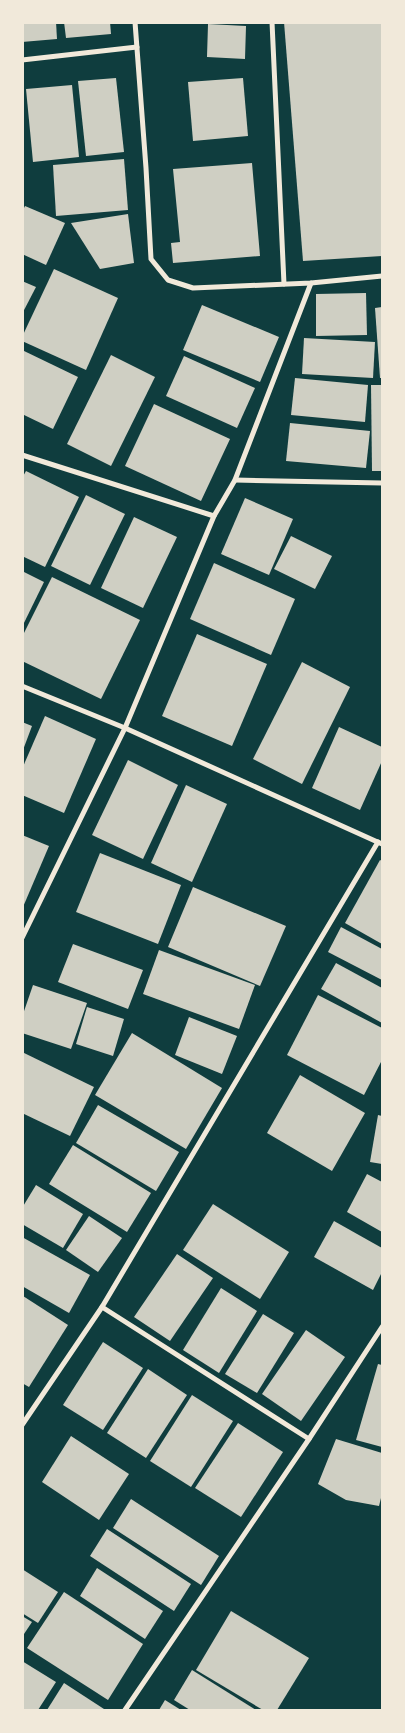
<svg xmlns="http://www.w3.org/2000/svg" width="405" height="1733" font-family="Barlow,sans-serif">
	<rect width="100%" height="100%" fill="#0f3d3e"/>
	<g fill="#cfcfc3">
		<path d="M22 22H56L57 39 22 42Z"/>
		<path d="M64 22H110L111 34 66 38Z"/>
		<path d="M284 22H382V256L303 261Z"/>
		<path d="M208 24 246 26 245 59 207 57Z"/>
		<path d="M116 78 124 152 86 156 78 81Z"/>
		<path d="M243 78 248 136 193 141 188 82Z"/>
		<path d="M72 85 79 157 33 162 26 89Z"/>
		<path d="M124 159 128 210 56 216 53 165Z"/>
		<path d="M252 163 260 256 173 263 171 243 180 242 173 169Z"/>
		<path d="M25 206 65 223 46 265 22 254V212Z"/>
		<path d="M128 214 134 263 100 269 71 223Z"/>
		<path d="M54 269 118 298 86 370 22 341V337Z"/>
		<path d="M22 281 36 287 22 314Z"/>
		<path d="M366 293 367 335 316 336V294Z"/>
		<path d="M202 305 279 337 260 382 183 350Z"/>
		<path d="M382 307V378H380L375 308Z"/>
		<path d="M304 338 375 342 373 378 302 374Z"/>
		<path d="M22 350 78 377 53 429 22 414Z"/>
		<path d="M111 355 155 377 111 466 67 444Z"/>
		<path d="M184 356 255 388 237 428 166 396Z"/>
		<path d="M295 378 368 385 365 422 291 415Z"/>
		<path d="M371 385H382V471H372Z"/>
		<path d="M154 404 230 439 201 501 125 466Z"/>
		<path d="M290 423 370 431 366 468 286 461Z"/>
		<path d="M26 471 79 497 45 567 22 556V478Z"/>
		<path d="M86 495 125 514 90 585 51 566Z"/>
		<path d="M245 498 293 519 269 575 221 554Z"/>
		<path d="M134 517 177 537 143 608 101 588Z"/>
		<path d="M291 536 332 556 315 589 274 569Z"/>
		<path d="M214 563 295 599 271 655 190 619Z"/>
		<path d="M22 571 44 582 22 627Z"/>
		<path d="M52 577 140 620 101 699 22 661V637Z"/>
		<path d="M197 634 267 664 232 746 162 716Z"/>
		<path d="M302 662 350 687 302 784 253 759Z"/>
		<path d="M45 716 96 739 64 813 22 795V769Z"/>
		<path d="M22 722 32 726 23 750H22Z"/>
		<path d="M339 727 382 747V761L360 810 312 788Z"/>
		<path d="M128 760 178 785 143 859 92 835Z"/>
		<path d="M186 785 227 804 192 882 151 863Z"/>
		<path d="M22 835 49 846 23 907H22Z"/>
		<path d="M100 853 181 885 158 944 76 912Z"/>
		<path d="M380 860 382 861V944L345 923Z"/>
		<path d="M193 887 286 926 260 986 168 947Z"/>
		<path d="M341 927 382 949V980L328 952Z"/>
		<path d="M73 944 143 970 128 1009 58 982Z"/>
		<path d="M159 950 255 985 239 1029 143 994Z"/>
		<path d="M336 963 382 988V1023L321 989Z"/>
		<path d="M33 985 87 1003 71 1049 22 1033V1017Z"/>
		<path d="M318 995 382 1028V1060L364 1095 287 1055Z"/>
		<path d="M87 1007 124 1019 113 1056 76 1044Z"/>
		<path d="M189 1017 237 1036 222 1074 175 1055Z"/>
		<path d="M132 1033 222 1088 186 1149 95 1095Z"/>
		<path d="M22 1052 94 1087 70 1136 22 1113Z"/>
		<path d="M300 1075 365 1113 332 1171 267 1133Z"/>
		<path d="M98 1105 179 1152 156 1191 76 1143Z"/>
		<path d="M378 1115 382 1116V1164L370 1162Z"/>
		<path d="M73 1145 151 1193 127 1232 49 1184Z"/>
		<path d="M367 1174 382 1182V1232L347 1212Z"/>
		<path d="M36 1185 83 1214 63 1248 22 1224V1208Z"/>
		<path d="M213 1204 289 1252 260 1299 183 1250Z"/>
		<path d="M89 1216 122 1238 98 1272 66 1250Z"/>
		<path d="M334 1221 382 1248V1272L373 1290 314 1257Z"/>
		<path d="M22 1237 90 1275 69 1313 22 1286Z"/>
		<path d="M177 1254 213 1278 170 1341 134 1317Z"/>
		<path d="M221 1288 257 1311 219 1373 183 1350Z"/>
		<path d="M23 1296 68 1325 29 1387 22 1383Z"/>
		<path d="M263 1314 294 1333 257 1393 225 1374Z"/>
		<path d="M306 1330 345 1357 301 1421 262 1394Z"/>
		<path d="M103 1342 143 1368 103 1430 63 1405Z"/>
		<path d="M378 1364 382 1365V1447L356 1440Z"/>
		<path d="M148 1369 187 1395 146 1458 107 1433Z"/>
		<path d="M192 1395 233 1421 191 1487 150 1461Z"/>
		<path d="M238 1423 283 1452 241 1517 195 1488Z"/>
		<path d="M71 1436 129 1474 99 1520 42 1482Z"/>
		<path d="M336 1439 382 1453V1494L379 1506 346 1500 318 1484Z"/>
		<path d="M131 1499 219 1556 201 1585 113 1528Z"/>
		<path d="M107 1529 191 1584 174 1611 90 1556Z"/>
		<path d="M97 1568 163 1611 145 1639 80 1596Z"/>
		<path d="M22 1569 58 1592 38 1623 22 1613Z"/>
		<path d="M64 1592 143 1644 108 1700 27 1648Z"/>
		<path d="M231 1611 309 1658 277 1710H263L196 1670Z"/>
		<path d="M22 1616 32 1622 22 1637Z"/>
		<path d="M22 1661 56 1682 38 1710H22Z"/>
		<path d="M192 1670 256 1710H190L174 1700Z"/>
		<path d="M64 1683 104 1709 103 1710H47Z"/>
		<path d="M165 1700 181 1710H159Z"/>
	</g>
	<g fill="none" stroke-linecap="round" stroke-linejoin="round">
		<g stroke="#f1e9da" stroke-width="5">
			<path d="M135 22 146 168 151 259 168 280 193 288 311 283 382 276"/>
			<path d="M272 22 284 284"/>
			<path d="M22 60 137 47"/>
			<path d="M22 455 214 516"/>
			<path d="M235 480 382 483"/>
			<path d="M22 686 125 728 382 844"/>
			<path d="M22 938 125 728 214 516 235 480 311 283"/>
			<path d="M102 1307 309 1439"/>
			<path d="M22 1425 102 1307 378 842"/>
			<path d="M125 1710 309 1439 382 1327"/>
		</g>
	</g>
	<rect width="405" height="1733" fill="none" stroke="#f1e9da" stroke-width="48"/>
</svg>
